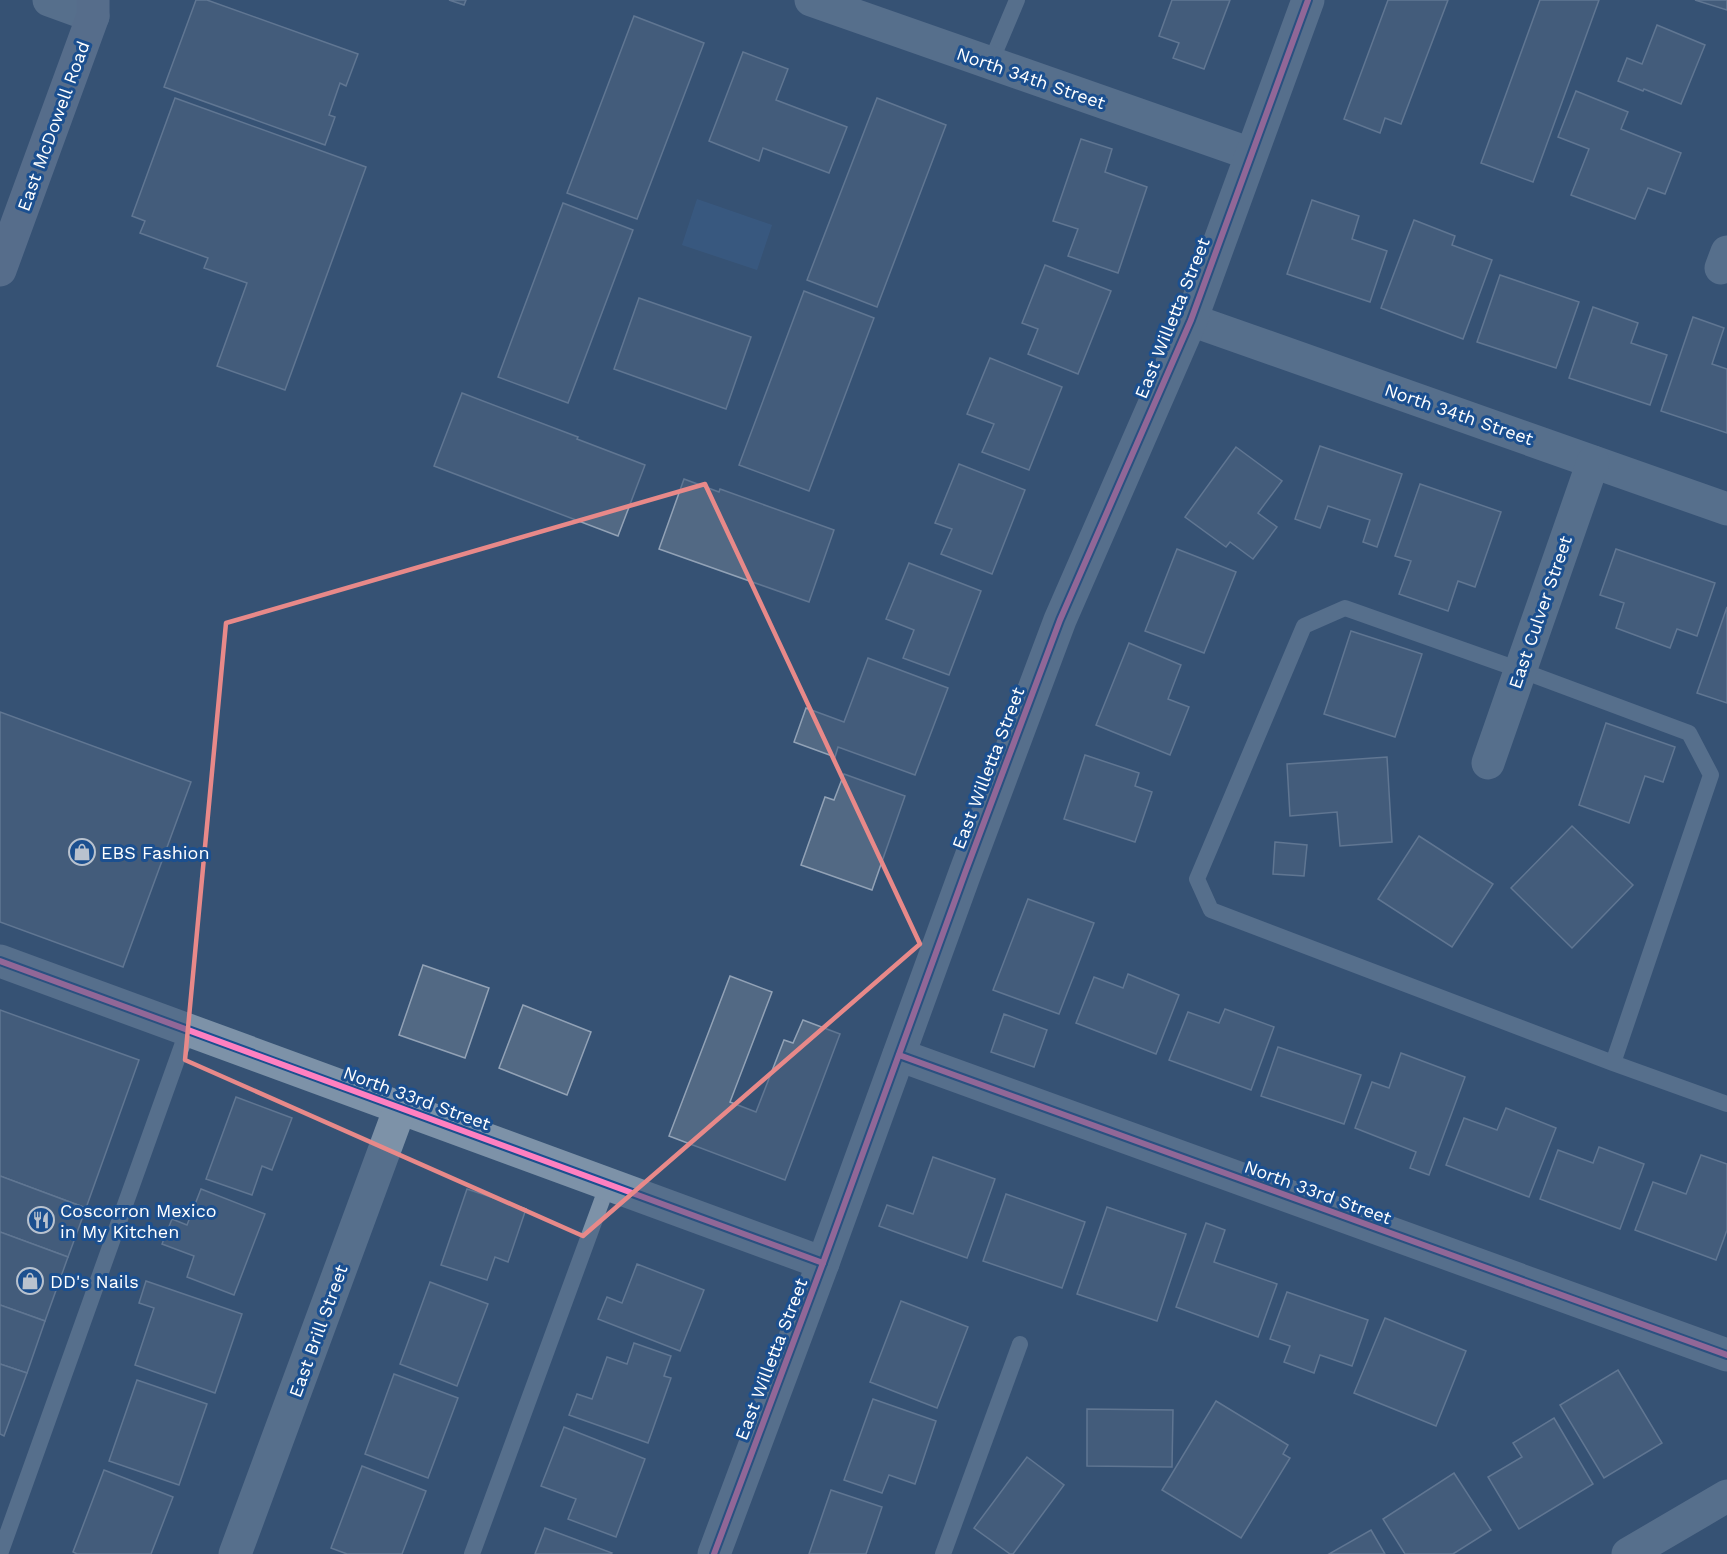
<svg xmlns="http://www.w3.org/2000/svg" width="1727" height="1554" font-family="'Work Sans',sans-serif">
	<rect width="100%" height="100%" fill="#365274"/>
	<path fill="#3b618d" d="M697 199 772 225 757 270 682 245Z"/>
	<g fill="#526984" stroke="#92a2b6" stroke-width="1.5">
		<path d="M196 0H207L358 54 346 86 340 83 329 115 335 117 325 145 164 87Z"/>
		<path d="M449 0H466L464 5Z"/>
		<path d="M1172 0H1230L1204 69 1173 58 1179 43 1159 36Z"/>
		<path d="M1388 0H1448L1401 124 1385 118 1380 133 1344 119Z"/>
		<path d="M1540 0H1599L1533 182 1481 163Z"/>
		<path d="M1695 0H1727V10Z"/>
		<path d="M634 16 704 43 637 219 567 193Z"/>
		<path d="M1657 25 1705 45 1681 104 1644 89 1643 91 1618 81 1627 58 1642 64Z"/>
		<path d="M743 52 788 69 776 100 847 127 829 173 763 148 759 161 709 141Z"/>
		<path d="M1576 91 1628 112 1621 129 1681 153 1665 194 1648 188 1635 219 1571 195 1589 149 1558 137Z"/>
		<path d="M175 98 366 167 285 390 217 366 247 283 204 268 208 258 140 233 145 221 132 216Z"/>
		<path d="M877 98 946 125 877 307 807 280Z"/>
		<path d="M1081 139 1112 149 1105 172 1147 187 1118 273 1068 256 1078 229 1053 221Z"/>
		<path d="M1312 200 1359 216 1352 239 1387 251 1370 302 1287 274Z"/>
		<path d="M563 203 633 230 568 403 498 377Z"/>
		<path d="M1414 220 1455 236 1452 245 1492 260 1463 339 1381 308Z"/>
		<path d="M1045 265 1111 291 1078 374 1028 354 1038 329 1022 323Z"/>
		<path d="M1500 275 1579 302 1556 368 1477 342Z"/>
		<path d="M804 291 874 318 809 491 739 465Z"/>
		<path d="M639 298 751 337 726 409 614 369Z"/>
		<path d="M1593 307 1638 323 1631 343 1667 355 1650 405 1569 378Z"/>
		<path d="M1693 317 1724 328 1712 364 1727 369V433L1661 411Z"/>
		<path d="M990 358 1062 387 1029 470 982 452 994 424 967 414Z"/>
		<path d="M462 393 578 437 577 439 645 465 618 536 434 466Z"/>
		<path d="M1320 446 1402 474 1377 547 1363 542 1370 520 1328 506 1320 528 1295 519Z"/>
		<path d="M1236 447 1282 481 1258 513 1277 527 1253 559 1230 542 1226 547 1185 517Z"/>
		<path d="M959 464 1025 490 992 574 941 554 952 529 935 523Z"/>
		<path d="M684 479 719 492 720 489 834 530 809 602 659 549Z"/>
		<path d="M1420 484 1501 512 1475 587 1458 581 1448 611 1399 594 1411 561 1395 556Z"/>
		<path d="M1177 549 1236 572 1204 653 1145 631Z"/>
		<path d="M1616 549 1715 583 1697 636 1677 629 1670 648 1616 628 1624 603 1600 595Z"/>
		<path d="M909 563 981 591 949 675 903 658 914 630 886 619Z"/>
		<path d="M1727 607V703L1697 693Z"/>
		<path d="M1351 631 1422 654 1395 737 1324 714Z"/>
		<path d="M1129 643 1181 665 1168 699 1189 707 1170 755 1096 725Z"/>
		<path d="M868 658 948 688 915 775 838 747 835 757 794 742 806 708 844 722Z"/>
		<path d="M0 712 191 782 123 967 0 922Z"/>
		<path d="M1606 723 1675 747 1663 782 1645 776 1629 823 1579 805Z"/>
		<path d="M1085 755 1139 773 1135 786 1152 792 1135 842 1064 819Z"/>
		<path d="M1387 757 1392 842 1340 846 1337 812 1290 816 1287 764Z"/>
		<path d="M844 774 905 796 872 890 801 865 825 797 834 800Z"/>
		<path d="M1572 826 1633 885 1572 948 1511 888Z"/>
		<path d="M1419 836 1493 884 1452 947 1378 899Z"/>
		<path d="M1275 842 1307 845 1304 876 1273 874Z"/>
		<path d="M1028 899 1094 923 1059 1014 993 990Z"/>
		<path d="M423 965 489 988 465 1058 399 1035Z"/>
		<path d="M1128 974 1179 995 1156 1054 1076 1023 1094 977 1123 988Z"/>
		<path d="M730 976 772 992 730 1102 756 1112 784 1040 793 1043 803 1020 840 1034 785 1180 669 1136Z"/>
		<path d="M523 1005 591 1032 567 1095 499 1068Z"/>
		<path d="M1225 1009 1274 1027 1251 1090 1169 1060 1188 1012 1219 1023Z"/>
		<path d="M0 1010 139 1060 86 1208 0 1176Z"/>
		<path d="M1004 1014 1047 1030 1034 1067 991 1052Z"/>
		<path d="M1278 1047 1361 1075 1344 1124 1261 1096Z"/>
		<path d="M1401 1053 1465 1077 1429 1175 1410 1168 1416 1152 1355 1128 1372 1082 1389 1088Z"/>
		<path d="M236 1097 292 1118 272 1170 262 1166 252 1195 206 1179Z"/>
		<path d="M1506 1108 1556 1128 1529 1197 1446 1165 1464 1118 1497 1130Z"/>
		<path d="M1599 1147 1644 1164 1620 1229 1540 1199 1558 1150 1593 1163Z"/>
		<path d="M1701 1155 1727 1164V1230L1716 1260 1635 1230 1653 1182 1686 1194Z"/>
		<path d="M933 1157 995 1179 967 1258 879 1226 887 1205 913 1214Z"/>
		<path d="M0 1176 86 1208 68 1257 0 1232Z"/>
		<path d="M201 1189 265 1214 234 1295 187 1277 194 1256 162 1244 172 1219 187 1225Z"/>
		<path d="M467 1189 526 1209 508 1262 495 1257 487 1280 441 1265Z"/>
		<path d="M1006 1194 1085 1222 1062 1288 983 1261Z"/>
		<path d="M1107 1207 1186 1234 1157 1321 1077 1294Z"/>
		<path d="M1206 1223 1225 1230 1214 1262 1277 1284 1258 1337 1176 1307Z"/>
		<path d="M0 1232 68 1257 45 1321 0 1305Z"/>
		<path d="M637 1264 704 1290 680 1351 598 1319 607 1297 622 1303Z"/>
		<path d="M146 1281 242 1314 215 1393 135 1365 154 1308 139 1303Z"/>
		<path d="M430 1282 488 1304 457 1386 400 1364Z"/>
		<path d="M1287 1292 1368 1320 1352 1366 1320 1355 1314 1373 1284 1362 1290 1346 1270 1339Z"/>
		<path d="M901 1301 968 1327 937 1408 870 1382Z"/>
		<path d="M0 1305 45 1321 27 1373 0 1364Z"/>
		<path d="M1385 1318 1466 1351 1436 1426 1354 1393Z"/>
		<path d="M634 1343 671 1356 664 1376 671 1378 648 1443 569 1415 577 1394 592 1399 607 1357 627 1364Z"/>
		<path d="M0 1364 27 1373 4 1436 0 1434Z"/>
		<path d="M1618 1370 1662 1443 1604 1478 1560 1405Z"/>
		<path d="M394 1374 458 1398 428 1478 365 1454Z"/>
		<path d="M137 1380 207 1404 179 1485 109 1461Z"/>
		<path d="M873 1399 936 1421 915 1484 889 1475 882 1493 844 1480Z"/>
		<path d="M1216 1401 1288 1445 1283 1454 1290 1458 1241 1538 1162 1490Z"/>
		<path d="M1087 1409 1173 1410 1172 1467 1087 1466Z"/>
		<path d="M1554 1418 1593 1484 1519 1529 1488 1477 1522 1457 1513 1443Z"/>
		<path d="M564 1427 645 1459 616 1537 568 1519 576 1499 541 1486Z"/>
		<path d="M1027 1457 1064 1485 1013 1554H1010L974 1528Z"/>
		<path d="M362 1466 426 1491 402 1554H347L331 1548Z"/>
		<path d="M104 1470 173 1497 151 1554H77L73 1552Z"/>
		<path d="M1454 1473 1491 1530 1453 1554H1405L1383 1519Z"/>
		<path d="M831 1490 882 1507 866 1554H809Z"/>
		<path d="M545 1528 612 1553 611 1554H535Z"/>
		<path d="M1371 1530 1385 1554H1329Z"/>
	</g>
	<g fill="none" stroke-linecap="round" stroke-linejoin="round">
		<g stroke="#7d92a8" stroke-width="16">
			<path d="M990 64 1017 0"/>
			<path d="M1613 1063 1711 775 1689 733 1520 670 1345 608 1304 626 1197 879 1211 910 1613 1063 1727 1104"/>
			<path d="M0 1554 188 1029"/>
			<path d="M472 1554 608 1184"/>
			<path d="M943 1554 1020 1344"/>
		</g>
		<g stroke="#7d92a8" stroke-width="33">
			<path d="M49 0 93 16"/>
			<path d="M811 0 1251 154"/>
			<path d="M1721 268 1727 252"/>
			<path d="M1191 320 1727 509"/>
			<path d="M1488 763 1593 462"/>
			<path d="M0 961 823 1263"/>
			<path d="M899 1055 1727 1355"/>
			<path d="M235 1554 400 1108"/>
			<path d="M714 1554 823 1263 965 873 1060 620 1191 320 1308 0"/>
			<path d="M1628 1554 1727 1496"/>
		</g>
		<path stroke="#7d8ea7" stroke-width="33" d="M0 270 93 16V0"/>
		<defs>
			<g id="cycleway">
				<path d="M0 961 823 1263"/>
				<path d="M899 1055 1727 1355"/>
				<path d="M714 1554 823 1263 965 873 1060 620 1191 320 1308 0"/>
			</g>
		</defs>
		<use href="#cycleway" stroke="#1b4f8f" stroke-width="10"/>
		<use href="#cycleway" stroke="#ff80c0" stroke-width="6"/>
	</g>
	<path d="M0 0H1727V1554H0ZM705 484 920 944 583 1236 185 1060 226 623Z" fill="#365274" fill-opacity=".55" fill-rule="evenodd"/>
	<path fill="none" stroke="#e88989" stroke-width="4.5" stroke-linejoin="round" d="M705 484 920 944 583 1236 185 1060 226 623Z"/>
	<defs>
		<symbol id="shop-ring" viewBox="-11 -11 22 22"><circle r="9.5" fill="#1b4f8f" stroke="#b9c2ce" stroke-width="1.5"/><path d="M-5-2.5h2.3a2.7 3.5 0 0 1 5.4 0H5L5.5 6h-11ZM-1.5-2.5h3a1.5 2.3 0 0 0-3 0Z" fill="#b9c2ce"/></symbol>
		<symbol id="restaurant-ring" viewBox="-11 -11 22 22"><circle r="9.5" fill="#1b4f8f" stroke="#b9c2ce" stroke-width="1.5"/><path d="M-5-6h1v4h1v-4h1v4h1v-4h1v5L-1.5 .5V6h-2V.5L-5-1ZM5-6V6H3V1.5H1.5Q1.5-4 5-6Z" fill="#b9c2ce"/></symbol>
	</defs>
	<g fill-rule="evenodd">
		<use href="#shop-ring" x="67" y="837" width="30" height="30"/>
		<use href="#restaurant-ring" x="26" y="1205" width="30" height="30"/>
		<use href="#shop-ring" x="15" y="1266" width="30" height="30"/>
	</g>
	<g text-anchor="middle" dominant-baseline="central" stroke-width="6" stroke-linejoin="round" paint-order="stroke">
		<g font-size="18" fill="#fff" stroke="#1b4f8f">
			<text transform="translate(1031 78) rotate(19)">North 34th Street</text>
			<text transform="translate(53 126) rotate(-70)">East McDowell Road</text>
			<text transform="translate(1172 318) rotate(-68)">East Willetta Street</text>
			<text transform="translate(1459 414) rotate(19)">North 34th Street</text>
			<text transform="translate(1540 612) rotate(-71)">East Culver Street</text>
			<text transform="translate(988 768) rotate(-69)">East Willetta Street</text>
			<text transform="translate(417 1098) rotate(20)">North 33rd Street</text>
			<text transform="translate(1318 1192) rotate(20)">North 33rd Street</text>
			<text transform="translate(318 1331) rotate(-70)">East Brill Street</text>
			<text transform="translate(771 1359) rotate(-69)">East Willetta Street</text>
		</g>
		<g font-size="18" fill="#fff" stroke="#1b4f8f" text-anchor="start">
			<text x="101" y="852">EBS Fashion</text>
			<text x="60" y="1210">Coscorron Mexico<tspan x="60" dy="21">in My Kitchen</tspan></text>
			<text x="50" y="1281">DD's Nails</text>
		</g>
	</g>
</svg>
